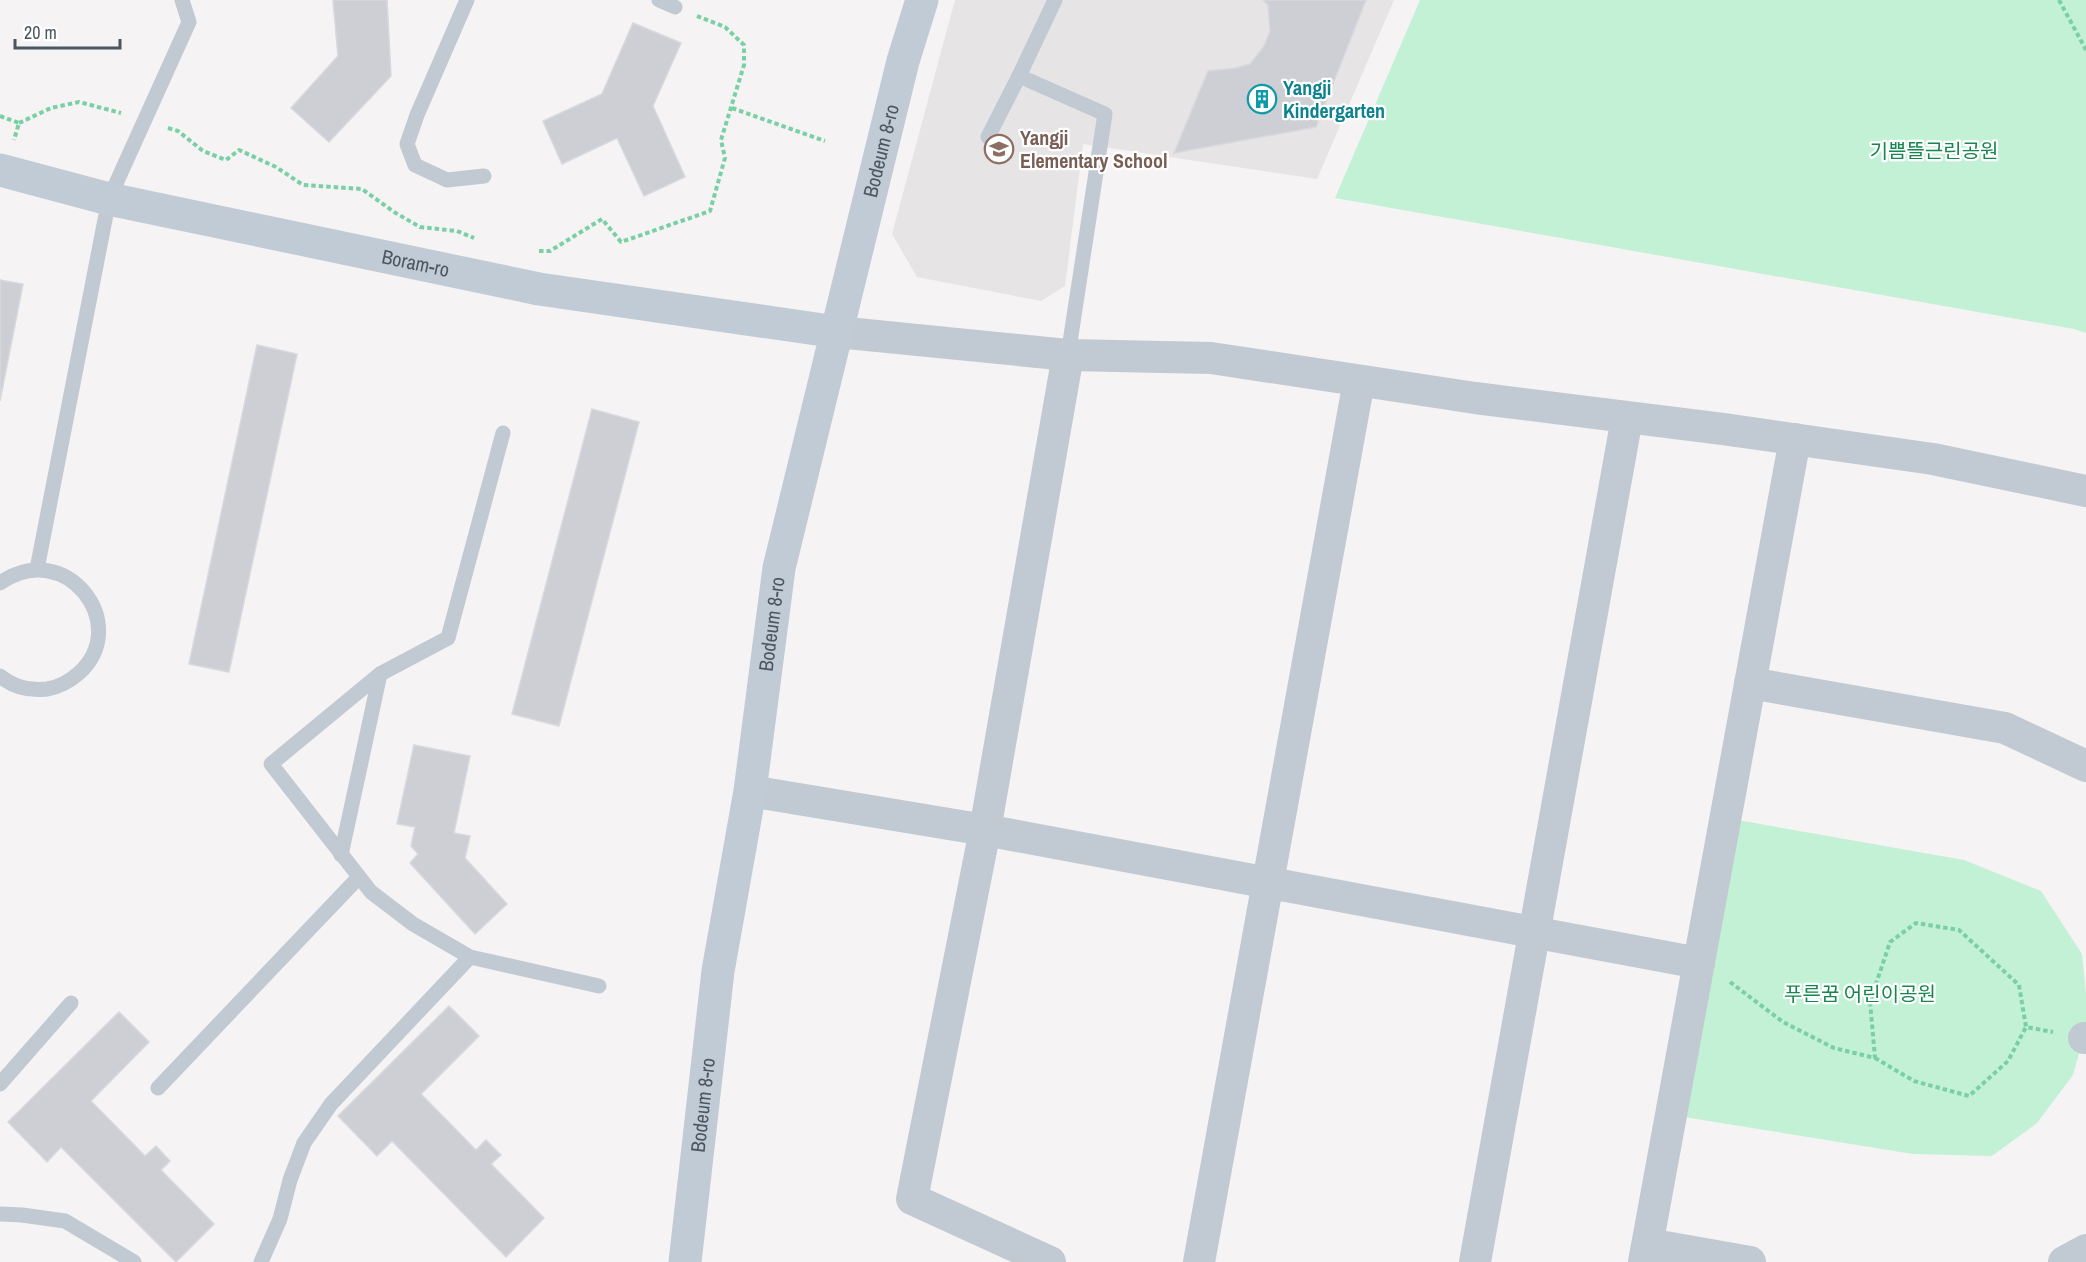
<svg xmlns="http://www.w3.org/2000/svg" width="2086" height="1262" viewBox="0 0 2086 1262" font-family="'Archivo Narrow','Noto Sans KR',sans-serif">
	<rect width="100%" height="100%" fill="#f5f3f3"/>
	<path fill="#e6e4e5" d="M955,0h308l5,5 2,26 -6,15 -14,18 -15,4 -27,3 -33,82 141,-26 50,-127h28l-77,179 -234,-35 -18,142 -24,15 -124,-24 -25,-43z"/>
	<g fill="#c3f1d5">
		<path d="M1420,0h666v333l-12,-4 -739,-131z"/>
		<path d="M1726,818l238,42 77,31 41,63 4,40v35l-13,46 -36,48 -45,33 -79,-2 -241,-39z"/>
	</g>
	<g fill="#cdcfd5" stroke="#d7d9de" stroke-width="1.5">
		<path d="M333,0h54l4,76 -62,66 -38,-34 47,-52z"/>
		<path d="M1263,0h103l-50,127 -142,26 34,-82 27,-3 15,-4 14,-18 6,-15 -2,-26z"/>
		<path d="M633,23l48,20 -28,63 32,71 -41,19 -27,-58 -55,26 -19,-43 59,-27z"/>
		<path d="M0,280l23,4 -23,117z"/>
		<path d="M257,345l40,9 -68,318 -40,-8z"/>
		<path d="M592,409l47,13 -80,304 -47,-12z"/>
		<path d="M414,745l56,11 -16,77 16,3 -5,22 42,46 -32,30 -65,-71 8,-9 -7,-8 4,-19 -18,-3z"/>
		<path d="M449,1006l30,30 -58,58 55,56 10,-10 15,15 -10,9 53,54 -38,39 -114,-116 -15,15 -39,-40z"/>
		<path d="M119,1012l30,30 -58,59 54,55 11,-10 14,15 -9,9 53,54 -38,38 -115,-115 -14,15 -39,-40z"/>
	</g>
	<g fill="none" stroke-linecap="round" stroke-linejoin="round">
		<g stroke="#7ad0a6" stroke-width="4" stroke-dasharray="4.5 3" stroke-linecap="butt">
			<path d="M2059,0l27,50"/>
			<path d="M732,108l93,33"/>
			<path d="M0,116l19,7 -5,17"/>
			<path d="M19,123l32,-15 28,-6 42,11"/>
			<path d="M168,128l10,3 25,20 23,9 13,-10 37,17 27,18 59,4 32,23 26,15 37,4 17,7"/>
			<path d="M539,251h11l52,-32 19,23 89,-31 15,-53 -4,-18 23,-75v-20l-19,-18 -28,-11"/>
			<path d="M1730,982l53,40 51,26 41,10 -5,-56 20,-60 26,-19 43,7 60,55 7,42 27,5"/>
			<path d="M1875,1058l39,23 55,15 39,-35 18,-34"/>
		</g>
		<g stroke="#c1cad2" stroke-width="15">
			<path d="M467,0l-50,115 -10,29 8,21 32,15 37,-4"/>
			<path d="M659,0l16,7"/>
			<path d="M1055,0l-36,76 86,38 -37,241"/>
			<path d="M988,137l31,-61"/>
			<path d="M503,433l-55,205 -68,36 -109,90 100,128 42,32 57,33 129,29"/>
			<path d="M37,569l72,-370 80,-177 -7,-22"/>
			<path d="M0,583c65,-46 133,41 79,90 -9,8 -19,14 -32,16 -17,2 -34,-2 -47,-13"/>
			<path d="M341,855l39,-181"/>
			<path d="M0,1084l71,-81"/>
			<path d="M158,1088l201,-211"/>
			<path d="M0,1214l22,1 43,6 69,41"/>
			<path d="M261,1262l19,-43 10,-39 14,-37 27,-39 139,-147"/>
		</g>
		<g stroke="#c1cad2" stroke-width="32">
			<path d="M837,332l231,23 143,3 264,40 248,31 210,30 153,32"/>
			<path d="M1750,683l255,45 81,38"/>
			<path d="M750,791l235,39 714,133"/>
			<path d="M2084,1038h2"/>
			<path d="M1648,1244l102,18"/>
			<path d="M1050,1262l-138,-63 73,-369 83,-475"/>
			<path d="M1199,1262l160,-881"/>
			<path d="M1475,1262l152,-844"/>
			<path d="M1644,1262l151,-823"/>
			<path d="M2064,1262l22,-12"/>
		</g>
		<g stroke="#c1cbd6" stroke-width="33">
			<path id="s1" d="M0,170l109,29 430,90 298,43"/>
			<path id="s2" d="M685,1262l33,-291 32,-180 29,-223 124,-507 19,-61"/>
		</g>
	</g>
	<defs>
		<g id="building-ring" transform="scale(1.5)"><circle r="9.5" fill="#fff" stroke="#0f9aa8" stroke-width="1.5"/><path d="M-4-6H4V6H1V3H-1V6H-4ZM-2.5-4.3h1.7v1.8h-1.7ZM.8-4.3h1.7v1.8H.8ZM-2.5-1h1.7V.8h-1.7ZM.8-1h1.7V.8H.8Z" fill="#0f9aa8"/></g>
		<g id="school-ring" transform="scale(1.5)"><circle r="9.5" fill="#fff" stroke="#8d6e63" stroke-width="1.5"/><path d="M0-5L7-2L0 1L-7-2ZM-4 1L0 2.5L4 1V4Q0 6-4 4Z" fill="#8d6e63"/></g>
	</defs>
	<g fill-rule="evenodd">
		<use href="#building-ring" x="1262" y="99"/>
		<use href="#school-ring" x="999" y="149"/>
	</g>
	<g text-anchor="middle" stroke-width="4.5" stroke-linejoin="round" paint-order="stroke">
		<g font-size="20" font-weight="bold" fill="#0d838f" stroke="#fff" text-anchor="start">
			<text x="1283" y="95">Yangji<tspan x="1283" dy="23">Kindergarten</tspan></text>
		</g>
		<g font-size="20" font-weight="bold" fill="#785e54" stroke="#fff" text-anchor="start">
			<text x="1020" y="145">Yangji<tspan x="1020" dy="23">Elementary School</tspan></text>
		</g>
		<g font-size="20" fill="#17864f" stroke="#fff">
			<text x="1934" y="158">기쁨뜰근린공원</text>
			<text x="1860" y="1001">푸른꿈 어린이공원</text>
		</g>
		<g font-size="20" fill="#4a5661" stroke="#fff">
			<text dy="7" stroke="none"><textPath href="#s2" startOffset="1130">Bodeum 8-ro</textPath></text>
			<text dy="7" stroke="none"><textPath href="#s1" startOffset="426">Boram-ro</textPath></text>
			<text dy="7" stroke="none"><textPath href="#s2" startOffset="644">Bodeum 8-ro</textPath></text>
			<text dy="7" stroke="none"><textPath href="#s2" startOffset="158">Bodeum 8-ro</textPath></text>
		</g>
	</g>
	<path d="M15 39v9h105v-9" fill="none" stroke="#4a5661" stroke-width="3"/>
	<text x="24" y="39" font-size="18" fill="#4a5661" stroke="#ffffff" stroke-width="4.5" paint-order="stroke">20 m</text>
</svg>
